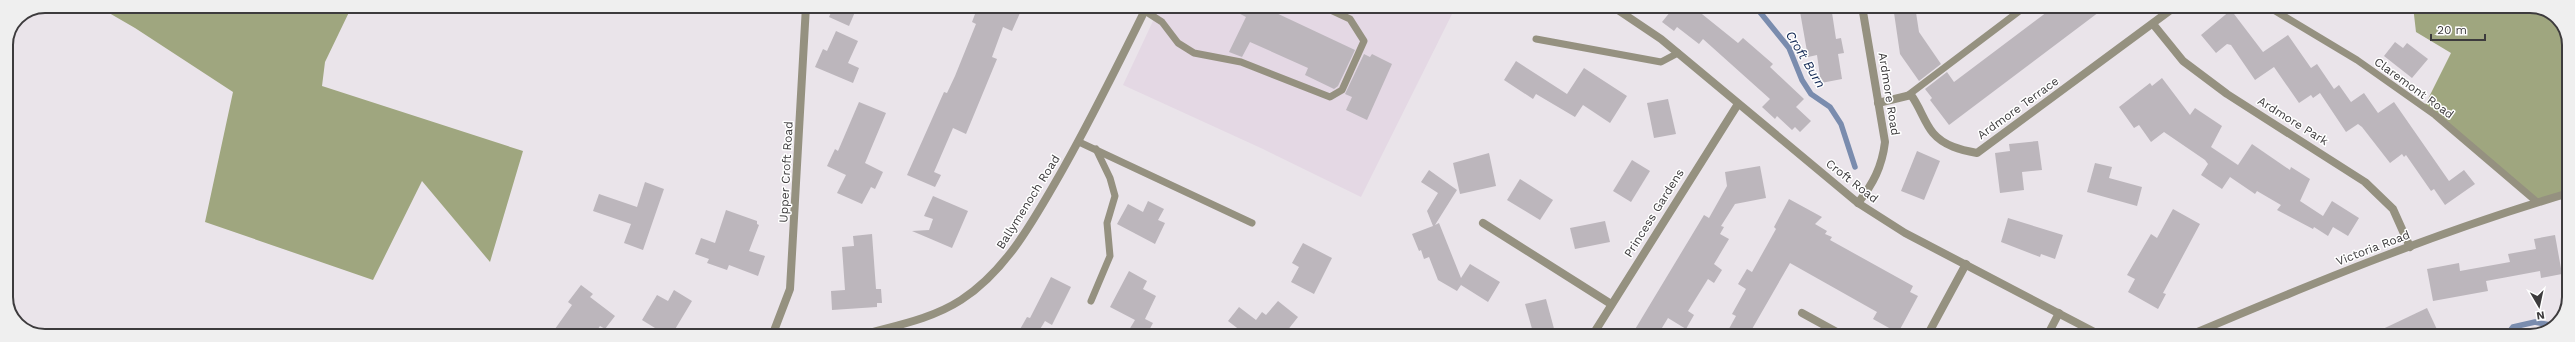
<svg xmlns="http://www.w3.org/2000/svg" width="2575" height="342" viewBox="0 0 2575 342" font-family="'Work Sans',sans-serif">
	<rect width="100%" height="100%" fill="#eae4ea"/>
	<path fill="#e4d8e4" d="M1160,6h296l-95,191 -98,-48 -140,-64z"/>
	<g fill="#9fa67f">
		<path d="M97,6h255l-27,56 -3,24 201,65 -33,111 -68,-81 -49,99 -168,-58 28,-130 -98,-64z"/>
		<path d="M2413,6h122l23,11 11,23v149l-32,13 -113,-95 27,-54 -35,-21z"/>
	</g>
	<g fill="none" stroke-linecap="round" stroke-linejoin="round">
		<g stroke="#7a8cae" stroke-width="5.5">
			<path d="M1755,6l34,42 13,32 9,14 19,13 11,17 14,43"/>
			<path d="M2506,336l7,-9 22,-5 21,4"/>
		</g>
	</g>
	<g fill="#bcb6bc">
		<path d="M834,6h16l-1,4 6,2 -6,14 -20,-9z"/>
		<path d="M978,6h45l-11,25 -9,-4 -11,30 5,2 -31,75 -13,-6 -19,44 7,3 -6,12 -28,-12 37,-83 3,1 8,-17 21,-52 -4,-2z"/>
		<path d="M1225,6h49l-2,5 83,39 -17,36 -4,3 -29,-14 3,-7 -58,-26 -8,15 -13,-5 17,-35z"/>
		<path d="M1675,6h17l46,37 5,-5 30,26 -3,3 34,32 -8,8 15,14 -11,11 -5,-5 -3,3 -15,-14 -2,3 -13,-12 8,-8 -67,-60 -4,5 -22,-17 -3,4 -12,-9z"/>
		<path d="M1799,6h32l5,33 5,-1 3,15 -6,1 4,25 -21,4 -4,-28 -9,2z"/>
		<path d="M1893,6h22l4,26 22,32 -22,17 -19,-27z"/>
		<path d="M2055,6h52l-158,119 -19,-25 2,-2 -7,-9 22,-17 7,10z"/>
		<path d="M2231,10l32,42 25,-17 23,33 6,-4 17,25 5,-4 12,17 13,-9 14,20 16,-11 55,79 15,-11 11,14 -30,21 -11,-16 -3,2 -25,-36 -2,2 -2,-3 -12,9 -28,-36 -4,-3 -12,8 -26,-39 -7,5 -2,-3 -12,8 -25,-36 -19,13 -24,-35 -4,-1 -11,9 -15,-18z"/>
		<path d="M836,31l22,10 -10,22 11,5 -6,15 -38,-16 8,-18 4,2z"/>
		<path d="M2395,42l8,6 4,-5 21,16 -16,19 -28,-22z"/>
		<path d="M1364,54l6,3 2,-3 20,10 -25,56 -21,-10 6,-13 -7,-3z"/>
		<path d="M1516,61l51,33 17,-26 43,28 -17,27 -27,-18 -8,12 -39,-23 -3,5 -29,-19z"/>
		<path d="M2162,78l28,37 5,-7 27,18 -11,21 27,18 14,-21 38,26 1,-3 19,12 -10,22 23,15 9,-15 27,17 -11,18 -15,-9 -5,9 -14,-9 -1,2 -36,-19 4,-5 -24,-14 -2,3 -25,-17 -8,12 -21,-14 7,-11 -3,-4 -41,-28 -13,10 -12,-17 -5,3 -15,-21 31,-24 2,3z"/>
		<path d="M1668,99l8,35 -22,4 -7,-35z"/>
		<path d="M859,102l27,11 -21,50 18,9 -8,17 -4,-2 -9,17 -25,-11 9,-18 -19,-9 8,-17 3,2z"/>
		<path d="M2038,141l4,29 -20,2 2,18 -24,3 -5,-40 15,-2 -1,-7z"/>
		<path d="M1917,151l23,10 -16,39 -23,-9z"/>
		<path d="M1489,153l7,33 -36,8 -7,-31z"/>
		<path d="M1632,160l18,11 -19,31 -18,-11z"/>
		<path d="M2095,163l17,4 -3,11 33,9 -5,19 -50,-14z"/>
		<path d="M1760,166l6,32 -31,6 -14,22 3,1 -4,7 9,5 -15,25 8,6 -8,13 -6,-4 -20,32 6,4 -8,14 -18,-11 -11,18h-26l73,-121 5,3 18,-32 -2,-14z"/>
		<path d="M1429,170l28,20 -22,35 4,-2 22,55 9,-14 30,18 -12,20 -27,-17 -4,6 -19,-11 -9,-23 -5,2 -3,-9 -2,1 -7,-17 21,-8 -6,-15 11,-18 -17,-11z"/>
		<path d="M1520,179l33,21 -13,20 -33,-20z"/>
		<path d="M645,182l19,7 -21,61 -19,-7 7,-19 -38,-13 6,-17 38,13z"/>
		<path d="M933,196l35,15 -16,37 -40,-17 17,-1 4,-11 -9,-3z"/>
		<path d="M1789,199l33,18 -7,7 12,7 -2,3 7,3 -2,3 83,46 -3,6 8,4 -20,37 -25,-14 4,-7 -87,-49 -42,73h-23l11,-20 -4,-2 14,-25 -8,-5 9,-15 5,3 24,-43 -2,-2z"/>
		<path d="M1148,201l16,8 -6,11 7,3 -10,21 -38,-20 11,-20 15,8z"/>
		<path d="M2173,209l27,15 -37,69 3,1 -8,15 -30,-17 7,-13 -8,-4 24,-41 6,4z"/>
		<path d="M726,210l31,11v3l2,1 -10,26 16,5 -7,20 -29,-11 -2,5 -20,-7 2,-4 -14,-5 6,-16 14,5z"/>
		<path d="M2008,218l55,17 -8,24 -14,-5 -1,3 -39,-15z"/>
		<path d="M1605,221l5,21 -35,7 -5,-21z"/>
		<path d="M872,234l4,55h5l1,14h-5v4l-45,3 -1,-19 14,-1 -3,-43 12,-1 -1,-10z"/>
		<path d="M2555,235l7,39 -21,4 -1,-7 -54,10 2,10 -55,10 -6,-32 32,-6 1,8 50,-9 -2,-8 28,-5 -2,-10z"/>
		<path d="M1303,243l29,15 -18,36 -23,-12 8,-15 -7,-4z"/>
		<path d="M1129,271l18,10 -4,8 13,7 -11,23 8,4 -7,13h-6l-11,-6 6,-10 -25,-13z"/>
		<path d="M1051,277l20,10 -19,38 -7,-4 -9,15h-9l-8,-5 8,-14 3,1z"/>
		<path d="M581,285l12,9 -3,3 25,19 -10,13 -5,-3 -7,10h-43l22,-31 -4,-3z"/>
		<path d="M674,290l18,11 -21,35h-3l-26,-16 15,-25 11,6z"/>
		<path d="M1546,299l10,37h-22l-9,-32z"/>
		<path d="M1278,301l20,16 -15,19h-40l2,-2 -17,-13 11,-14 17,13 6,-8 4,3z"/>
		<path d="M2427,308l13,28h-72z"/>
	</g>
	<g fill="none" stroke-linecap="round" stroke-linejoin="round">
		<g stroke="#959180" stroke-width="7">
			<path d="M2267,6l90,54 78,55 102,87"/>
			<path d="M1145,11l17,11 16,21 16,10 47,9 89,35 12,-7 22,-49 -14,-22 -28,-13"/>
			<path d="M1536,39l125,23 17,-9"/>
			<path d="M1907,96l119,-90"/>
			<path d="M1079,142l173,81"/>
			<path d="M1091,301l19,-45 -3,-33 8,-27 -5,-18 -14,-29"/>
		</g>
		<g stroke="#959180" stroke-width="8">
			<path d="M2153,24l30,37 44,33 138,88 28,27 17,38"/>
			<path d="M1878,103l33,-8c9,12 13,27 22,38 11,13 28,17 44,20l199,-147"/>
			<path d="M1858,203c15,-19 24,-36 27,-61l-23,-136"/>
			<path d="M1483,223l128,81"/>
			<path d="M1802,313l42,23"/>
			<path d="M772,336l18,-47 16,-283"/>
			<path d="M1592,336l146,-232"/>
			<path d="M1927,336l39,-72"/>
			<path d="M2047,336l12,-23"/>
			<path d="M2188,336c125,-53 251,-105 381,-143"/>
		</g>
		<g stroke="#959180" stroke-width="8">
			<path d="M1612,6l49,33 197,164 47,30 197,103"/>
			<path d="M858,336c35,-10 72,-16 103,-36 45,-29 72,-79 98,-124 32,-56 60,-113 88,-170"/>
		</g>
	</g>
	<g text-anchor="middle" stroke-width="3" stroke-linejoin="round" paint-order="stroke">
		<g font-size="12" fill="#3d3b3d" stroke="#fff">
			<text transform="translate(2414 88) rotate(36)" y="4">Claremont Road</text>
			<text transform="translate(1889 94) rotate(81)" y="4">Ardmore Road</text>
			<text transform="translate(2018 108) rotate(-36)" y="4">Ardmore Terrace</text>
			<text transform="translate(2293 121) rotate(32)" y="4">Ardmore Park</text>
			<text transform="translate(786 172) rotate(-87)" y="4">Upper Croft Road</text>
			<text transform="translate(1852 181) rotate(38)" y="4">Croft Road</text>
			<text transform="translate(1028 202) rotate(-58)" y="4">Ballymenoch Road</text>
			<text transform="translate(1654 213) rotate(-58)" y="4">Princess Gardens</text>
			<text transform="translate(2373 248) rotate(-21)" y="4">Victoria Road</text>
		</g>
		<g font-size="13" font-style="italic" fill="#132955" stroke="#fff">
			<text transform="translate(1806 59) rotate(59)" y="5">Croft Burn</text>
		</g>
	</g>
	<path d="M0 0H2575V342H0ZM45 13H2530A32 32 0 0 1 2562 45V297A32 32 0 0 1 2530 329H45A32 32 0 0 1 13 297V45A32 32 0 0 1 45 13Z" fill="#efefef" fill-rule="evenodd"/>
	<path fill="none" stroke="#3d3b3d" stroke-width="2" d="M45 13H2530A32 32 0 0 1 2562 45V297A32 32 0 0 1 2530 329H45A32 32 0 0 1 13 297V45A32 32 0 0 1 45 13Z"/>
	<g transform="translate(2539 306) rotate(171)" stroke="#ffffff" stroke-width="3" paint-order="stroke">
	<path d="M0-3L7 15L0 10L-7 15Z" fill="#3d3b3d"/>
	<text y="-6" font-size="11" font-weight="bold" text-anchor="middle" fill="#3d3b3d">N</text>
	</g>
	<path d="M2431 34v6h54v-6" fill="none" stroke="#3d3b3d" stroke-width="2"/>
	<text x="2437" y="34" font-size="12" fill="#3d3b3d" stroke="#ffffff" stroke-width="3" paint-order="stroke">20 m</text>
</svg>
